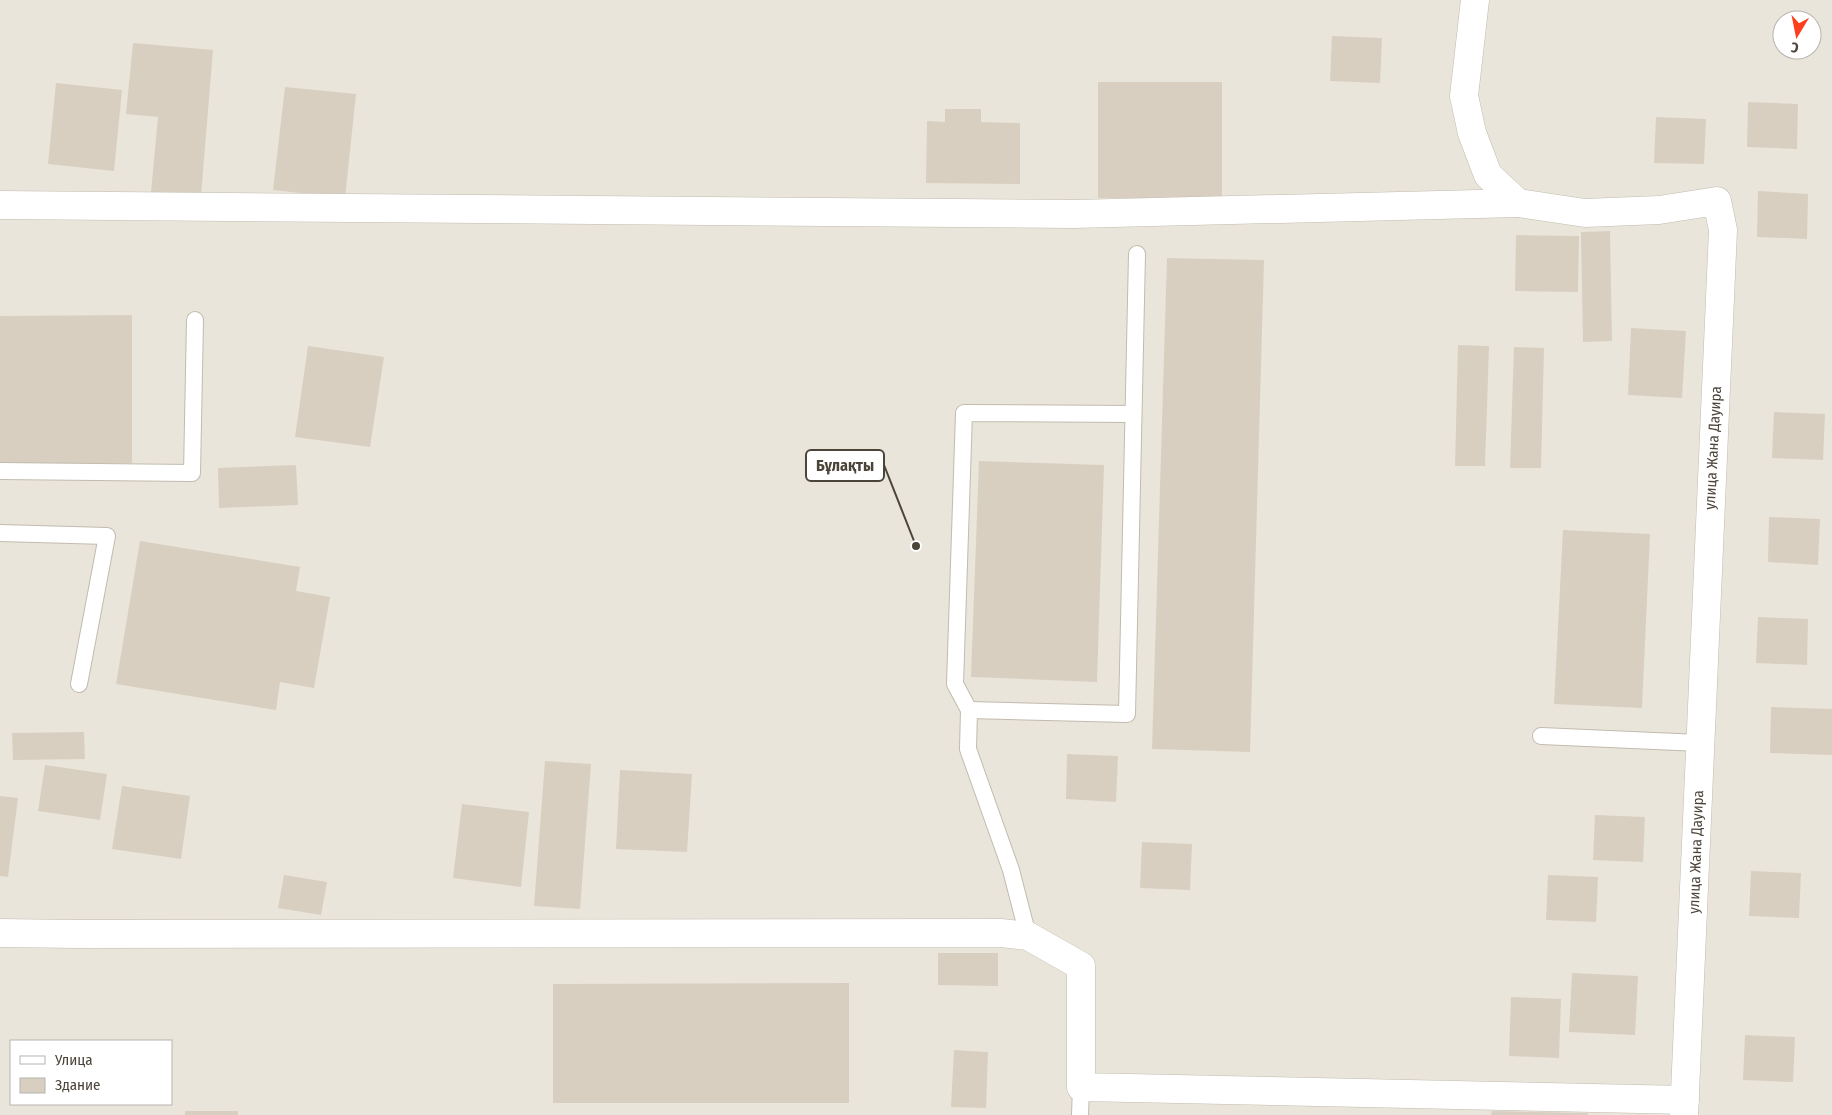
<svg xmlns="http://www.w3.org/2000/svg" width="1832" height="1115" viewBox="0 0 1832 1115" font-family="'Fira Sans Condensed',sans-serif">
	<rect width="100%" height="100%" fill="#f6f3ec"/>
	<path fill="#eae5da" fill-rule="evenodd" d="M0,0h1832v1115h-1832zM1782,20h30v30h-30zM11,1041h160v63h-160z"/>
	<g fill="#d8cfc1">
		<path d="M1332,36l50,2 -2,45 -50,-2z"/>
		<path d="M133,43l80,7 -12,146 -50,-4 7,-75 -32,-3z"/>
		<rect x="1098" y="82" width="124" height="116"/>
		<path d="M56,83l66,7 -8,81 -66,-7z"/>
		<path d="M285,87l71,7 -11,104 -72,-8z"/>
		<path d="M1748,102l50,2 -1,45 -50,-2z"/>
		<path d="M945,109h36v13l39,1v61l-94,-1 1,-62 18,1z"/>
		<path d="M1656,117l50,2 -2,45 -50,-1z"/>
		<path d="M1758,191l50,3 -1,45 -50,-2z"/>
		<path d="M1610,231l2,110 -29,1 -2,-110z"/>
		<path d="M1516,235l63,1 -1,56 -63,-1z"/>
		<path d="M1167,258l97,2 -14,492 -98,-3z"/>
		<path d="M132,315v148h-132v-147z"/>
		<path d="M1631,328l55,3 -4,67 -54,-3z"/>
		<path d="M1458,345l31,1 -4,120h-30z"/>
		<path d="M308,346l76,11 -14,90 -75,-10z"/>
		<path d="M1514,347l30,1 -3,120h-31z"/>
		<path d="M1774,412l51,2 -2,46 -51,-2z"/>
		<path d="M979,461l125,4 -7,217 -126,-5z"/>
		<path d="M296,465l2,40 -79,3 -1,-40z"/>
		<path d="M1769,517l51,2 -2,46 -50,-3z"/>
		<path d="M1563,530l87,4 -8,174 -88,-4z"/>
		<path d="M140,541l160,26 -4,24 34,6 -16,91 -34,-6 -4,28 -160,-26z"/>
		<path d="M1758,617l50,2 -1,46 -51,-2z"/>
		<path d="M1771,707l61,2v46l-62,-2z"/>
		<path d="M84,732l1,27 -72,1 -1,-27z"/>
		<path d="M1067,754l51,2 -2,46 -50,-3z"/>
		<path d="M545,761l46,3 -11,145 -46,-3z"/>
		<path d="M45,765l62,9 -7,46 -62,-9z"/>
		<path d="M620,770l72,4 -5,78 -71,-3z"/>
		<path d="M122,786l68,10 -9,63 -69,-10z"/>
		<path d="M0,796l18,2 -10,79 -8,-1z"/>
		<path d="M462,804l67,8 -8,75 -68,-9z"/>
		<path d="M1595,815l50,2 -2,45 -50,-2z"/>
		<path d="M1142,842l50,2 -2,46 -50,-2z"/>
		<path d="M1751,871l50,2 -2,45 -50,-2z"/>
		<path d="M284,875l43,7 -6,33 -43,-7z"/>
		<path d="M1548,875l50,2 -2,45 -50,-2z"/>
		<path d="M938,953h60v33l-60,-1z"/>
		<path d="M1572,973l66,3 -3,59 -66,-3z"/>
		<path d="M849,983v120h-296v-119z"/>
		<path d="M1511,997l50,2 -2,59 -50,-2z"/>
		<path d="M1745,1035l50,2 -2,45 -50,-2z"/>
		<path d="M954,1050l34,2 -2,56 -35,-1z"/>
		<rect x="185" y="1111" width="53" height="4"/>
		<path d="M1492,1111l96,2v2h-97z"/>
	</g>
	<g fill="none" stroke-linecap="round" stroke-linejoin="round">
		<g stroke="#c2bbae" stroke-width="18">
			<g id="service">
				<path d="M0,471l192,2 3,-153"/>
				<path d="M0,533l107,3 -28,148"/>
				<path d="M969,710l-14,-26 9,-271 169,1"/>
				<path d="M1541,736l159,7"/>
				<path d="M1028,936l-17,-66 -43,-121 1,-39 158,4 10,-460"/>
				<path d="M1080,1115l1,-28"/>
			</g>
		</g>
		<g stroke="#c2bbae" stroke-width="29">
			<g id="minor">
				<path d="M1475,0l-11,96 8,37 16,42 30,28 67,10 74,-3 58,-9 6,29 -39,885"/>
				<path d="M0,205l1074,9 444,-11"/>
				<path d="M0,933l77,1 924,-1 27,3 53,30v121l604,13"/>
			</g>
		</g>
		<use href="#service" stroke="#fff" stroke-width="16"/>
		<use href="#minor" stroke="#fff" stroke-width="28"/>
	</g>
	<g text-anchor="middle" stroke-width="4" stroke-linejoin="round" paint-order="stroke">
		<g font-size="15" fill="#4b4439" stroke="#fff">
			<text transform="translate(1713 448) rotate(-87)" y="5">улица Жана Дауира</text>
			<text transform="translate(1696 852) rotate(-88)" y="5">улица Жана Дауира</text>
		</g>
	</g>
	<path fill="none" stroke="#4b4439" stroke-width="2" d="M916 546L884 465"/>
	<circle fill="#4b4439" stroke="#fff" stroke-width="2" cx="916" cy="546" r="5"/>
	<rect fill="#fff" stroke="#4b4439" stroke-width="2" x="806" y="450" width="78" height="31" rx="5"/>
	<g font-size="16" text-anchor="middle" font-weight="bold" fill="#4b4439">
		<text x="845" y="471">Бұлақты</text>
	</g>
	<rect x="10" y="1040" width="162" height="65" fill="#ffffff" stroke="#b7b4b0"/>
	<rect x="20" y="1056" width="25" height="8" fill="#ffffff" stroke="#b7b4b0"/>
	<text x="55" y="1065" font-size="15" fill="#4b4439">Улица</text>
	<rect x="20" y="1078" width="25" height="15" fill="#d8cfc1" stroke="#b7b4b0"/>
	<text x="55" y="1090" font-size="15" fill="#4b4439">Здание</text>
	<g transform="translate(1797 35) rotate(190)"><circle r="24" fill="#ffffff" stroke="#b7b4b0"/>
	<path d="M0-4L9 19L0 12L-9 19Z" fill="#fc3f1d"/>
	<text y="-8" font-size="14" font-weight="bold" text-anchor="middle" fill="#4b4439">С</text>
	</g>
</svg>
